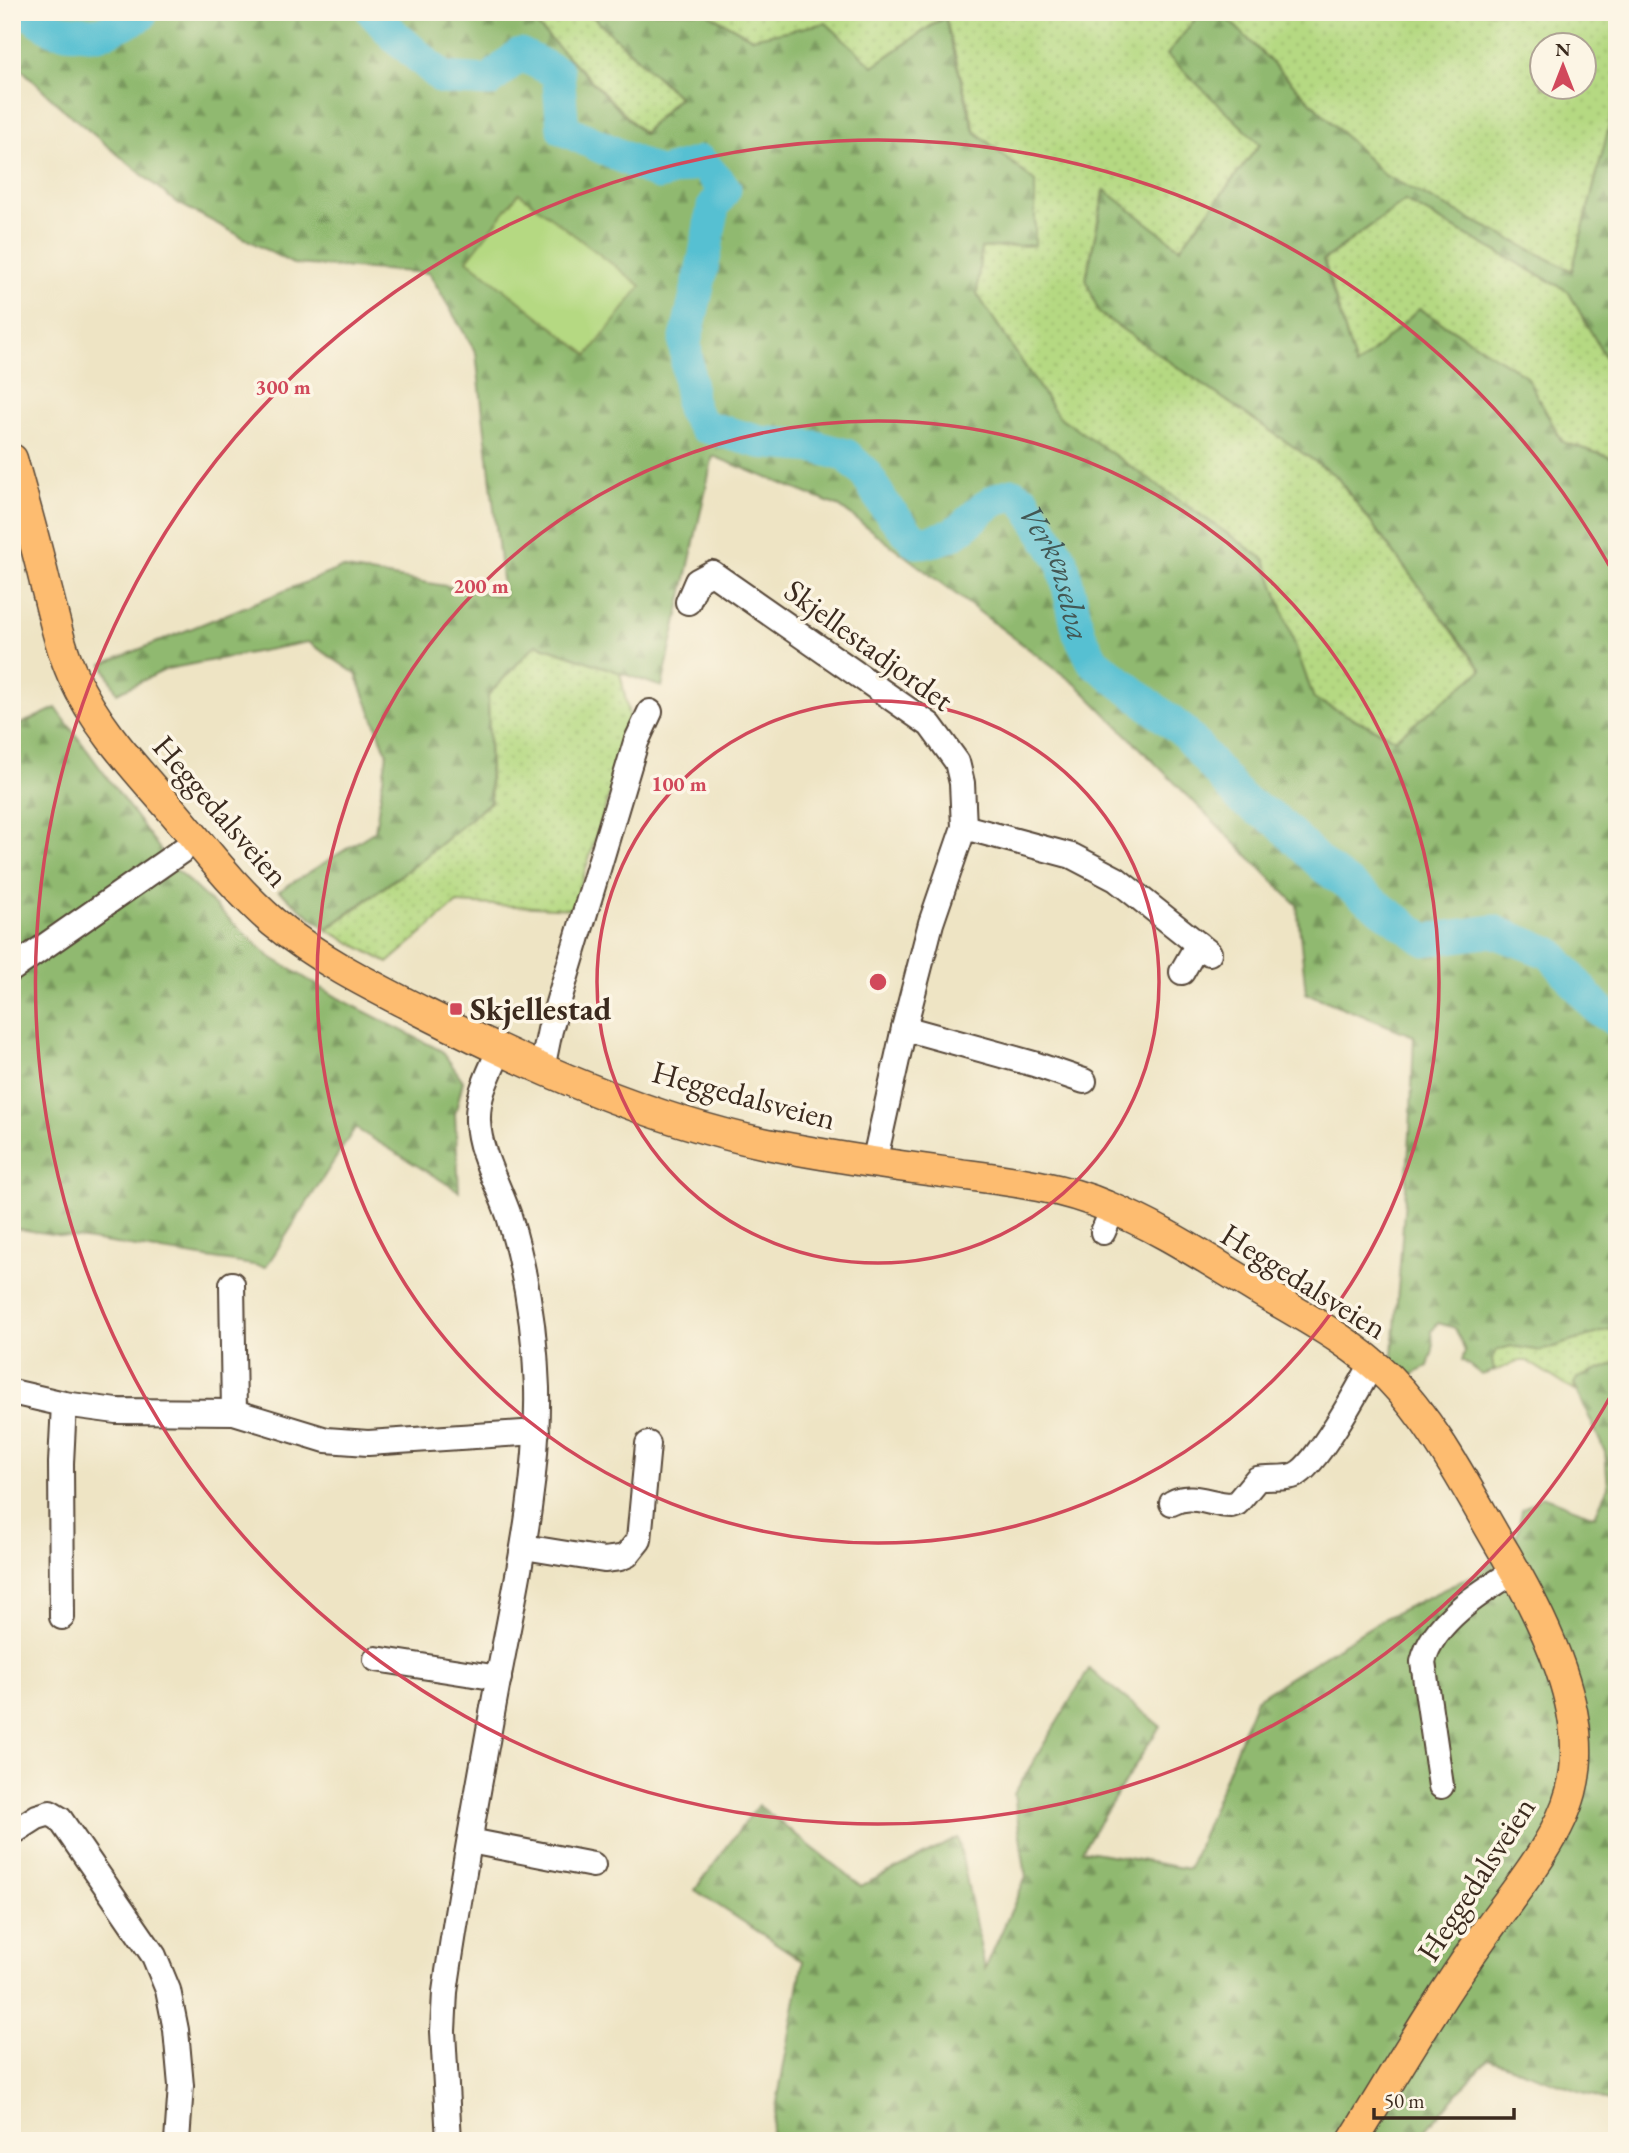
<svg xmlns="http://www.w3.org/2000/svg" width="1629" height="2153" viewBox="0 0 1629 2153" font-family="'EB Garamond',serif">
	<defs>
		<pattern id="grass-dots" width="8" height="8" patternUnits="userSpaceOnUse" patternTransform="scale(1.75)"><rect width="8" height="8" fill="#b5d982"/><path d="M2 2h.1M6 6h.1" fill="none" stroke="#9dba70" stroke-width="1.8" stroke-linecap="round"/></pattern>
		<pattern id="forest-firs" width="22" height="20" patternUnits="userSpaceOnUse" patternTransform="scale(1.75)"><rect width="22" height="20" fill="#90b970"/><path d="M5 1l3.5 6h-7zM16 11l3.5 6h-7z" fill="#77975b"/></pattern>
	</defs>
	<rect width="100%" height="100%" fill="#fcf5e5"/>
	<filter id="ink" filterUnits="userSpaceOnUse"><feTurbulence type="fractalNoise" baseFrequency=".0143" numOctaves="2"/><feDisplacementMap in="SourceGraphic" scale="14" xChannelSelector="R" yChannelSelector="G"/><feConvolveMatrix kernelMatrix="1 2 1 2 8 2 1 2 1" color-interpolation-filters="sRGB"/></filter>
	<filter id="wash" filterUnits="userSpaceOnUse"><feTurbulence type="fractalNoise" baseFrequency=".00686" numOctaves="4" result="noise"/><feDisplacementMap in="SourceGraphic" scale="28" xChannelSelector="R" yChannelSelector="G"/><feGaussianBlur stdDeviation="1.57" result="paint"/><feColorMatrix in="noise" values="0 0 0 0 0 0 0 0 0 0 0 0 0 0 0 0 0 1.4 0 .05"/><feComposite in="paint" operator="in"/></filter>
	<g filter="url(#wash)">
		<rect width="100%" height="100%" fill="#eee4c4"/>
		<g fill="url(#grass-dots)" stroke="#788250" stroke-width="2" fill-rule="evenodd">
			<path d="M518,12h77l-3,4 86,81 -35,36 -112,-114z"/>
			<path d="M705,12h496l-34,43 93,89 -80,104 -76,-57 -18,88 13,34 237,163 146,195 -87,68 -81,-40 -49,-139 -207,-144 -81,-122 4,-46 54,-3v-63l-60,-51 -30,-115 -72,50 -47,-43 -74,15z"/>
			<path d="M1221,12h396v84l-45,175 -188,-96zM1542,46h42v42h-42z"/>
			<path d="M1405,201l163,90 49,87v67l-4,13 -50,-16 -37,-66 -106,-67 -64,58 -32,-107z"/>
			<path d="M536,644l84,28 11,54 -58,183 -116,-6 -69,60 -61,-33 93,-69 71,-59 -3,-107z"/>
			<path d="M1617,1327v36l-39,15 -4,6 1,7 -48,-30h-7l-26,10 -2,-11 5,-10 14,-4 30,4z"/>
		</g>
		<g fill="url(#forest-firs)" stroke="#667247" stroke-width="2">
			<path d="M12,12h505l14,7 112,115 36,-37 -87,-81 3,-4h110l47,26 74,-15 47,43 72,-49 29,114 61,51v63l-54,3 -4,46 81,122 207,144 49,139 81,40 87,-69 -146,-194 -237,-163 -13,-34 19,-89 75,58 80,-104 -93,-89 34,-43h20l163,163 188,96 45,-175v282l-49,-87 -163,-90 -82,59 33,107 63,-58 107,67 36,66 50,16 5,-13v882l-76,24 -30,-5 -14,4 -5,10 2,11 -12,4 -20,-15 3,-9 -10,-23 -17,-5 -6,8 1,19 -5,16 -18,10 -15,-4 -3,-6 18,-231 4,-99 -108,-43 -9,-88 -219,-219 -238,-179 -127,-51 -51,231 -126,-43 -48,51 2,107 -70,59 -94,68 -47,-38 96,-60 12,-78 -31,-79 -48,-32 -141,27 -50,24 -14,-29 238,-96 163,28 -28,-243 -47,-80 -136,-9 -119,-63 -111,-92 -51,-49z"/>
			<path d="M56,708l117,159 96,89 71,43 102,52 21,30 -8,33 4,77 -104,-63 -89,139 -254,-39v-500z"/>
			<path d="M1617,1363v727l-3,13 -126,-44 -72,82h-646l33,-180 -108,-71 63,-85 103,81 97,-48 27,131 41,-92 -12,-83 75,-125 71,57 -78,124 107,19 67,-170 127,-80 91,-44 41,-32 7,-33 20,-14 53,20 13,-29 -3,-35 -31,-68 3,-6z"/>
		</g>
		<path fill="#b5d982" stroke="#788250" stroke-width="2" d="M519,193l122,93 -53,69 -121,-95z"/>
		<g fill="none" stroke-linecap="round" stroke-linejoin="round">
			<g stroke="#56c0d2" stroke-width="33">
				<path d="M27,12l28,18 44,4 41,-18 2,-4"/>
				<path id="s1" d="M373,12l21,23 49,43 46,3 31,-27 38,19 5,56 96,45 42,-12 24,27 -12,18 -8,48 -20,88 7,66 11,17 57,16 56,5 30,8 20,19 19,32 31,36c54,1 54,-39 97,-48l11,6 38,61 17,72 14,28 91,71 58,68 35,21 47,46 101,73 68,-9 57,22 48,56 19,12"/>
			</g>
		</g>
	</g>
	<g filter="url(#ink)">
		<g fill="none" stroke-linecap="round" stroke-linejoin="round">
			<g stroke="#564637" stroke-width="28">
				<g id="minor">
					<path d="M688,602l9,-21 15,-8 218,152 27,37 5,21 2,44 -33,96 -27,105 -30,135"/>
					<path d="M964,827l108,29 44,23 93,74"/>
					<path d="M12,969l185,-129"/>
					<path d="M1182,972l16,-28"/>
					<path d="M904,1028l130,36 50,17"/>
					<path d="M542,1069l8,-39 86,-288 14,-30"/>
					<path d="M1103,1232l10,-23"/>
					<path d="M232,1284l2,128"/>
					<path d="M12,1392l52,12 52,7 118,1 92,28 42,3 169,-11"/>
					<path d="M1172,1503c19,-11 39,2 59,2l6,-2 20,-24c12,-3 27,1 38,-4 21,-8 65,-89 77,-111"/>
					<path d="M524,1547l80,13 16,-2 7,-3 12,-15 9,-96"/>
					<path d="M62,1617l-1,-154 3,-59"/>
					<path d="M376,1659l123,19"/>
					<path d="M1441,1786l-18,-124c9,-40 59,-71 92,-91"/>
					<path d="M12,1833l25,-16 13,-4 10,6 94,137 14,34 8,40 5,56 -4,55"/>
					<path d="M470,1841l123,24"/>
					<path d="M449,2141l-6,-110 2,-39c15,-106 35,-212 54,-317 18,-95 40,-190 38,-287 -2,-59 -11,-116 -28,-172 -10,-30 -30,-63 -31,-95 -1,-26 11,-47 21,-70"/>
				</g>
			</g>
			<g stroke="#564637" stroke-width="33">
				<path id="major" d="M12,459c12,43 24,85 34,128 8,31 14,60 27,89 24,53 65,95 102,138 32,38 61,76 98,108 45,37 97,63 148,89 108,55 227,108 346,133 61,12 122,21 184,29 52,7 106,12 155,33 53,21 102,54 151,83 45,27 94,52 132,89 49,50 81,117 117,177 38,66 86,160 65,237 -14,52 -60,103 -90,147 -46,65 -86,134 -128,202"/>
			</g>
			<use href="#minor" stroke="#fff" stroke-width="24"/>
			<use href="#major" stroke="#fdbc70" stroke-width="30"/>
		</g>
	</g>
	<g fill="none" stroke="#d1495b" stroke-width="3.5">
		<circle cx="878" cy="982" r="281"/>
		<circle cx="878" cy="982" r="561"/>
		<path d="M1614 1390A842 842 0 1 1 1614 574"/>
	</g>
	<rect fill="#d1495b" stroke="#fcf5e5" stroke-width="2.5" x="449" y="1002" width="14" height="14" rx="3.5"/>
	<g text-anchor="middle" stroke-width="7" stroke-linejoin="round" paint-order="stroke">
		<g font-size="32" fill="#3b2a1e" stroke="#fcf5e5">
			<text transform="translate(869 645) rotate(36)" y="11">Skjellestadjordet</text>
			<text transform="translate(221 811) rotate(49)" y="11">Heggedalsveien</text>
			<text transform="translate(744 1095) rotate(15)" y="11">Heggedalsveien</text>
			<text transform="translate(1304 1281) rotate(32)" y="11">Heggedalsveien</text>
			<text transform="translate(1476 1879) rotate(-57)" y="11">Heggedalsveien</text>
		</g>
		<g font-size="32" font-weight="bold" fill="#3b2a1e" stroke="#fcf5e5" text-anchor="start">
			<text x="470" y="1020">Skjellestad</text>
		</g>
		<g font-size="33" font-style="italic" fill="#435754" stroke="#fcf5e5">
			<text dy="12" stroke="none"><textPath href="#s1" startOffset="1178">Verkenselva</textPath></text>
		</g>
	</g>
	<circle cx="878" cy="982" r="10" fill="#d1495b" stroke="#fcf5e5" stroke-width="3.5"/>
	<g font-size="21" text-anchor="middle" font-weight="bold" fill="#d1495b" stroke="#fcf5e5" stroke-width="7" stroke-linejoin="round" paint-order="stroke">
		<text x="283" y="394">300 m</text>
		<text x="481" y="593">200 m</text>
		<text x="679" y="791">100 m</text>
	</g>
	<rect width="1629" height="2153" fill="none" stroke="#fcf5e5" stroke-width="42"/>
	<g transform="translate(1563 66)"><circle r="33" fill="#fcf5e5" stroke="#afa495" stroke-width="2"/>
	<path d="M0-5L12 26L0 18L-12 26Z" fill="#d1495b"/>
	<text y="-10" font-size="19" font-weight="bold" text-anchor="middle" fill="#3b2a1e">N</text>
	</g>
	<path d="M1374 2108v10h140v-10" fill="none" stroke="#3b2a1e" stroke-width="3.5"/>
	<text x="1384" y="2108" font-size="21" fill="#3b2a1e" stroke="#fcf5e5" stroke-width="5" paint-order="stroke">50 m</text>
</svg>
